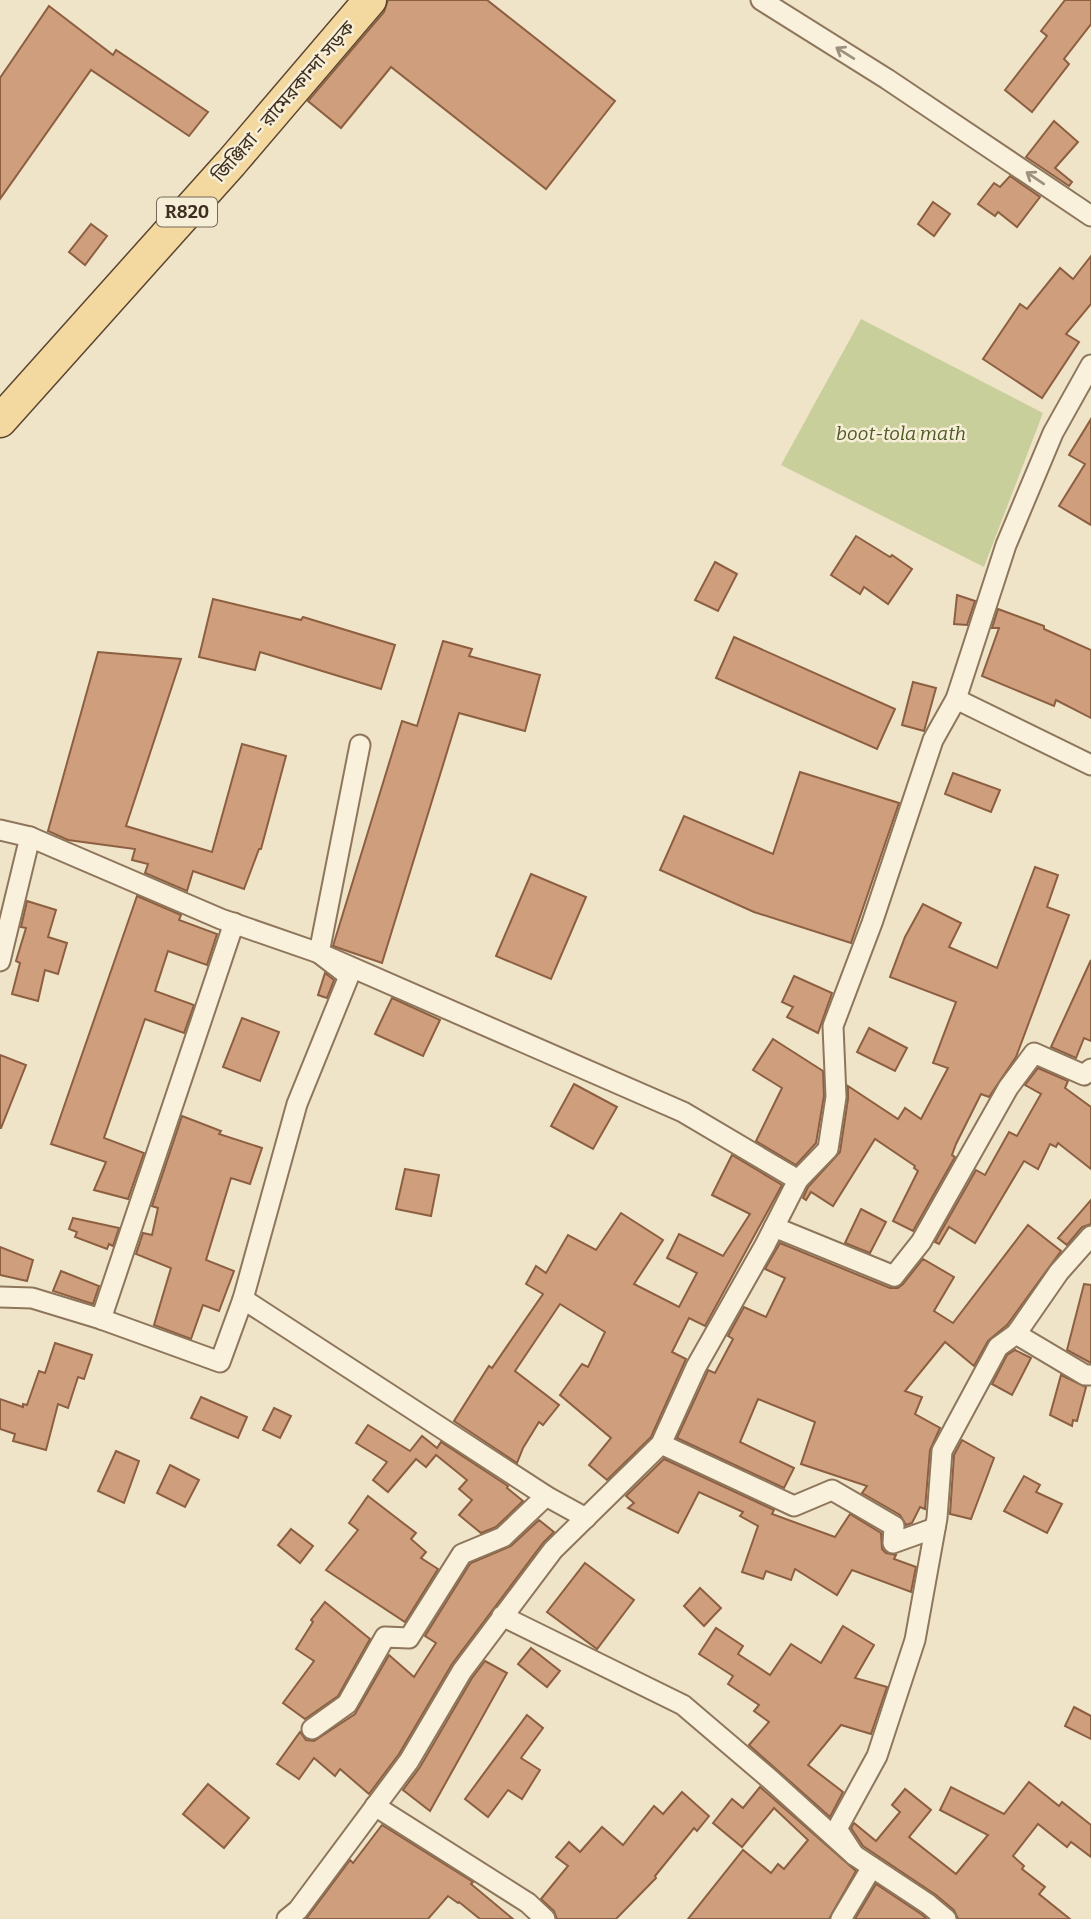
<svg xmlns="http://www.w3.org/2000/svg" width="1091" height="1919" viewBox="0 0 1091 1919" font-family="Bitter,'Noto Sans Bengali',serif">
	<rect width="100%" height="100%" fill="#f0e4c8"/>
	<path fill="#c9cf9b" d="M861,319l182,94 -59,154 -203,-102z"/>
	<g fill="#cf9f7d" stroke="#8d5f41" stroke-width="2">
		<path d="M388,0h99l128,101 -69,88 -155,-122 -50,61 -33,-27 76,-89z"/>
		<path d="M1065,0h26v24l-27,35 5,5 -37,48 -27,-22 42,-54 -6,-5z"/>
		<path d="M49,6l64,49 3,-5 92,62 -19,24 -98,-66 -91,129v-121z"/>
		<path d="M1054,121l24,21 -23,26 17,14 -3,4 -43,-29z"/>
		<path d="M1010,176l30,21 -23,30 -19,-15 -3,4 -17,-12 16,-21 6,4z"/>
		<path d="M933,202l17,12 -16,22 -16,-12z"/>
		<path d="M91,224l16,12 -22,29 -16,-13z"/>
		<path d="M1091,256v48l-25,30 13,8 -37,56 -59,-39 37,-55 7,5 33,-41 13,11z"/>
		<path d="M1091,419v106l-32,-19 26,-42 -16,-9z"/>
		<path d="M856,536l34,21 2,-2 20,14 -24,35 -24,-17 -4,7 -29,-19z"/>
		<path d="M715,562l22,12 -19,37 -23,-11z"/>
		<path d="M957,595l18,6 -8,24 -13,-1z"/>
		<path d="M213,599l88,21 2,-3 92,28 -14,44 -121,-37 -5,18 -56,-13z"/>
		<path d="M998,609l46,17v3l47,21v68l-35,-18 -2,6 -72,-30 17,-48h-7z"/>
		<path d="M734,637l161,72 -18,40 -161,-71z"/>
		<path d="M443,641l29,8 -3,7 71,19 -15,56 -66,-18 -77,250 -49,-17 69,-225 15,5z"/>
		<path d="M98,652l83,7 -55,167 86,26 30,-108 44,12 -25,93h-2l-15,40 -51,-18 -6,20 -42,-18 3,-9 -16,-4 3,-11 -67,-9 -20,-9z"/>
		<path d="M913,682l23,6 -12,43 -22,-6z"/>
		<path d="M800,772l99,31 -48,140 -97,-31 -94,-42 24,-54 89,38z"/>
		<path d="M953,773l47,17 -9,22 -46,-18z"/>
		<path d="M1035,867l23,8 -11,32 22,8 -53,142 -27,40 -8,-3 -25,50 -4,11 3,2 -42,74 -20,-10 25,-50 -4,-3 1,-2 -40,-27 -42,67 -22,-14 -5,8 -3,-2 5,-11 32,-35 8,-53v-13l50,33 7,-11 16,11 27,-51 -15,-5 23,-61 -66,-25 15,-40 18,-33 38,19 -12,24 48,21z"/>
		<path d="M531,874l55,23 -35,82 -55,-23z"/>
		<path d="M137,896l44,19 -2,5 38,14 -10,31 -39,-14 -13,40 39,14 -10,28 -39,-14 -41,119 40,15 -16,46 -34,-9 12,-28 -55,-18z"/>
		<path d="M27,901l29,9 -8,27 19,6 -9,31 -13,-4 -7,31 -26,-7 8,-31 -4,-2 10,-33 -5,-1z"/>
		<path d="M1091,960v81l-7,-3 -8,20 -25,-11z"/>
		<path d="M325,973l9,7 -7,18 -9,-3z"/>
		<path d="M794,976l38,17 -14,40 -31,-16 6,-10 -11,-5z"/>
		<path d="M392,998l48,22 -17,36 -48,-22z"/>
		<path d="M242,1018l37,14 -19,49 -37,-14z"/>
		<path d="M869,1028l38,20 -12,23 -38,-19z"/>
		<path d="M773,1039l50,32 1,25 -8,47 -20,22 -40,-24 26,-53 -29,-18z"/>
		<path d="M0,1055l26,10 -25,63h-1z"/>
		<path d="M1038,1068l30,13 -3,7 26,19v62l-33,-26 -2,4 -6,-3 -12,25 -14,-8 -49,82 -26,-16 -10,17 -4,-2 41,-72 9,5 24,-43 8,4 24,-42 -16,-9z"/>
		<path d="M574,1084l43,23 -24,42 -42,-23z"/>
		<path d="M182,1116l39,15 -2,3 43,14 -12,36 -19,-6 -25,82 28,11 -15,40 -16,-6 -12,34 -37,-14 17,-57 -35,-14 7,-21 9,2 6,-27 -6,-2z"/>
		<path d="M732,1155l50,30 -77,141 -16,-8 -17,34 14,7 -35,78 -44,43 -18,-15 22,-27 -51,-43 22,-31 6,3 17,-35 -45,-28 -45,67 44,34 -16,20 -4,-3 -16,26 -6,15 -63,-42 35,-55 3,2 51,-74 -17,-10 10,-18 10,7 22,-38 28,15 25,-37 42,27 -29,44 45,23 18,-34 -30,-15 12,-24 44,22 27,-42 -38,-19z"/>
		<path d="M405,1169l34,6 -8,41 -35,-7z"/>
		<path d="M1091,1200v24l-9,3 -15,18 -9,-7z"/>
		<path d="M861,1209l25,13 -16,31 -25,-10z"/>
		<path d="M73,1218l46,10 -6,18 -4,-2 -2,5 -32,-12 2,-5 -8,-3z"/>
		<path d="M1028,1225l33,26 -54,74 -19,16 -14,25 -29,-24 -40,49 17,6 -7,17 25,14 -10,22 -5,59 -5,-2 -8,16 -6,2 -6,-10 -38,-22 5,-7 -66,-22 14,-42 -57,-23 -18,43 54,26 -10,20 -107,-50 30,-65 1,-3 7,3 18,-34 -5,-3 16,-29 22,10 19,-39 -20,-9 15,-26 110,45h8l5,-4 20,-25 31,18 -20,34 19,12z"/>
		<path d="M0,1247l33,13 -6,21 -27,-6z"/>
		<path d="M61,1271l38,15 -6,18 -40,-13z"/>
		<path d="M1084,1284l7,1v78l-24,-13z"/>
		<path d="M55,1343l37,12 -8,24 -6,-2 -10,31 -10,-4 -12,46 -33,-9 2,-7 -15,-5v-30l23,8v-3l4,1 12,-34 6,2z"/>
		<path d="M1015,1350l16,8 -19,37 -20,-11 15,-29z"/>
		<path d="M1061,1375l25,12 -9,34 -4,-1 -1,6 -22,-11z"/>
		<path d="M201,1397l46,20 -9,21 -47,-20z"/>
		<path d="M274,1408l17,8 -11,22 -17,-8z"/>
		<path d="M368,1425l42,26 12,-15 15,12 4,-6 67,44 -1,2 16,13 -27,26 -15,6 -22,-18 13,-15 -13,-11 8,-9 -31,-25 -10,12 -10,-8 -28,33 -15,-12 14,-18 -31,-19z"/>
		<path d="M962,1440l32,18 -23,61 -21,-5 4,-59z"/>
		<path d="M116,1451l23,10 -15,42 -26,-12z"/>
		<path d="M664,1459l110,51 -2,4 63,23 15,-23 31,19 1,16 4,4 10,2 -2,4 22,8 -5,25 -59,-22 -15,25 -42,-26 -4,11 -25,-9 -3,8 -21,-7 16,-46 -18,-10 3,-4 -44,-20 -21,41 -50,-25 6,-5 -8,-7z"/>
		<path d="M170,1465l29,15 -14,27 -28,-14z"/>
		<path d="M1024,1476l16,9 -4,7 26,12 -15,29 -43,-22z"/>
		<path d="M368,1496l48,37 -5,6 15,13 -5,6 17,11 -33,53 -79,-52 32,-40 -9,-7z"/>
		<path d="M539,1520l15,12 -11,11 -91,121 -53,90 -30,40 -29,-25 -5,7 -21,-18 -15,21 -22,-15 23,-32 6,8 8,1 41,-27 34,-59 25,22 22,-34 -11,-7 43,-69 3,-4 40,-17z"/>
		<path d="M291,1529l22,17 -13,17 -22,-18z"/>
		<path d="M585,1563l49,37 -37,49 -50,-37z"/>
		<path d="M700,1588l21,20 -17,18 -20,-20z"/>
		<path d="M325,1602l45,37 -32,57 -33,23 -22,-16 31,-42 -18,-12 17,-27 -2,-2z"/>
		<path d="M843,1626l31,19 -19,33 32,9 -16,47 -30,-9 -33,40 35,27 -13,25 -81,-72 20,-23 -15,-11 5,-6 -31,-21 5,-8 -34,-22 17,-26 27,18 -5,8 32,21 21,-31 30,19z"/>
		<path d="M531,1648l29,23 -13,16 -29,-23z"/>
		<path d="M485,1661l22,12 -77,138 -27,-21 17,-23 52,-89z"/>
		<path d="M1074,1707l17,9v23l-26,-13z"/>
		<path d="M527,1715l16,13 -22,30 19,12 -18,29 -14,-9 -20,27 -23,-18z"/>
		<path d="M1029,1782l30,24 3,-4 29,23v32l-20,-15 -4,5 -29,-23 -25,32 11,10 -2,3 23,18 -6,7 31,25h-112l-4,-9 -18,-15 -73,-49 -12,-18 3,-5 22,18 24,-29 -8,-7 13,-16 26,21 -22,27 47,37 32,-39 -48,-25 11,-23 53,27z"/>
		<path d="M208,1784l41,34 -25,30 -41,-34z"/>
		<path d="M760,1787l96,84 -27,48h-141l55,-69 28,23 7,-9 6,5 24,-29 -34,-32 -32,39 -29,-24 19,-24 11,9z"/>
		<path d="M682,1792l27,24 -12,15 -3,-3 -39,48 1,2 -40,41h-59l-3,-8 -13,-12 27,-33 -12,-9 13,-15 11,10 22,-25 21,18 31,-39 9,8z"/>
		<path d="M382,1825l91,57 -2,2 42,35h-33l-21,-17 -1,1 -10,-7 -20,23h-122l44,-59 3,3z"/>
		<path d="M876,1884l45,30 6,5h-72z"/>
	</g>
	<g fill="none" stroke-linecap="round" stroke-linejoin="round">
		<g stroke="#8d765c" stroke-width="23">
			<g id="minor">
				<path d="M761,0l126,79 204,137"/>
				<path d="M956,699l135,66"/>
				<path d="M0,830l30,7 191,82 98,34 364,159 115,68 -33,65 -69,122 -35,77 -108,106 -91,121 -53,90 -111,149 -11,9"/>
				<path d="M0,961l30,-124"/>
				<path d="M798,1180l30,-31 8,-52 -3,-71 39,-103 61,-183 23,-41 50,-154 47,-112 38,-68"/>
				<path d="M774,1227l120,49 27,-34 87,-154 26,-35 50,22 7,-6"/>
				<path d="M0,1297l32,1 69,21 119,43 23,-63 54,-195 52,-128 -30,-23 41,-208"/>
				<path d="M243,1299l303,197 40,22"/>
				<path d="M101,1319l133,-396"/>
				<path d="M1016,1334l43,-62 32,-36"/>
				<path d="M661,1444l133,62 38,-16 62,36 -1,17 42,-15"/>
				<path d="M502,1616l181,89 88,75 83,75 74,49 18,15"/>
				<path d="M312,1729l35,-25 38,-67 24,1 53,-84 41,-17 43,-41"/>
				<path d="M375,1806l153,97 17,16"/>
				<path d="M854,1855l-17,-26 40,-73 38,-116 22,-122 5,-67 56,-104 18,-13 69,41h6"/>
				<path d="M841,1919l31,-52"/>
			</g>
		</g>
		<g stroke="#5b4430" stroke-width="35">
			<path id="primary" d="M0,421l231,-258 139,-163"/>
		</g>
		<use href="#minor" stroke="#faf1dc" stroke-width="19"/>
		<use href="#primary" stroke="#f3d9a0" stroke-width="32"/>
	</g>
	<defs><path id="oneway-shaft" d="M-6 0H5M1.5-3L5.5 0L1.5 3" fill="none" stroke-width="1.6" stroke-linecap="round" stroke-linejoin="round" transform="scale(1.75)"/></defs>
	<g stroke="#9c907e">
		<use href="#oneway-shaft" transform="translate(845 53) rotate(-148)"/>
		<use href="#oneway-shaft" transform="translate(1035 178) rotate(-146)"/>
	</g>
	<g text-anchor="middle" stroke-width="5" stroke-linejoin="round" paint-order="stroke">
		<rect fill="#f7eed8" stroke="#756857" stroke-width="2" x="157" y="197.5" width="60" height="29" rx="5"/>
		<g font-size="18" font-weight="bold" fill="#3d2e20">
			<text x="187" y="218">R820</text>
		</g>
		<g font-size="19" fill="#3d2e20" stroke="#f7eed8">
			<text transform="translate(283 101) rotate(-49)" y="7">জিঞ্জিরা - রামেরকান্দা সড়ক</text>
		</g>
		<g font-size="19" font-style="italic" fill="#4d5a26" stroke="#f7eed8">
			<text x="901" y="440">boot-tola math</text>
		</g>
	</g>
</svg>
